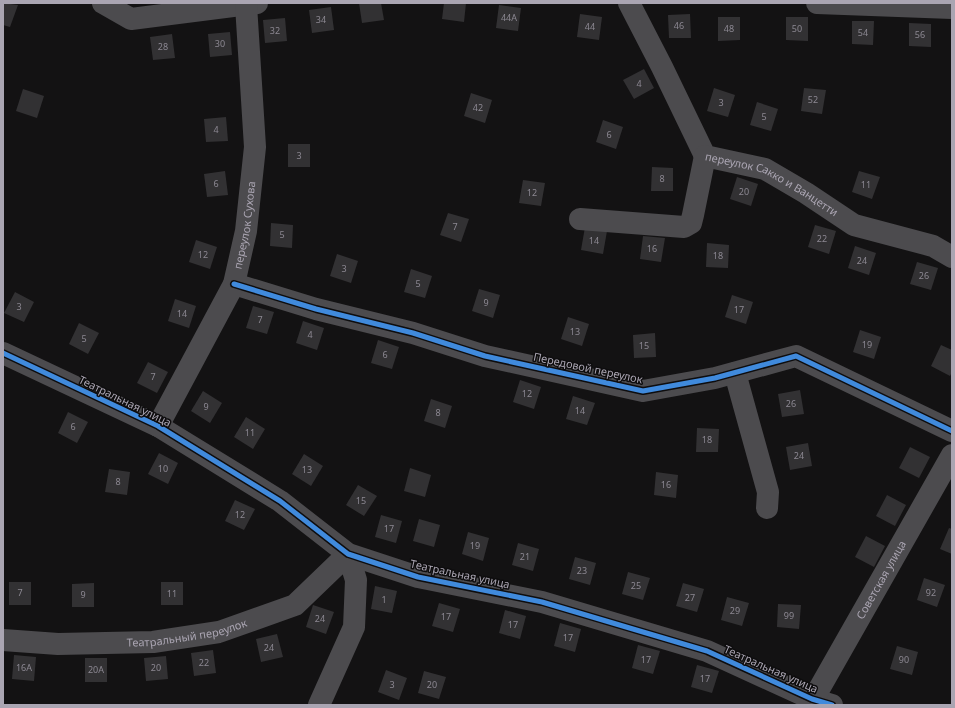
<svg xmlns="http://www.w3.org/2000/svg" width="955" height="708" viewBox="0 0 955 708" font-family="'Noto Sans',sans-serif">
	<rect width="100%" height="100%" fill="#131213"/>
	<g fill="#323133">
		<path d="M3,3l15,2 -8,22 -7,-2z"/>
		<path d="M359,3h22l3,17 -22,3z"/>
		<path d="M444,3h22l-2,19 -22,-3z"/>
		<path d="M499,5l22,3 -3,23 -22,-3z"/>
		<path d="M331,7l3,23 -22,3 -3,-23z"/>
		<path d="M580,14l22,3 -3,23 -22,-3z"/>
		<path d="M690,14l1,24h-22l-1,-23z"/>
		<path d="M718,17h22v23l-22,1z"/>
		<path d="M786,17h22v24l-22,-1z"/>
		<path d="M285,18l2,23 -22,2 -2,-23z"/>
		<path d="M852,21h22l-1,24 -21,-1z"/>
		<path d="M909,23l22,1v23l-22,-1z"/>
		<path d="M230,32l2,23 -22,2 -2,-23z"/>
		<path d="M172,34l3,24 -22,2 -3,-23z"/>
		<path d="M644,69l10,19 -20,11 -11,-19z"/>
		<path d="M714,88l21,7 -7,22 -21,-6z"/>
		<path d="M804,88l22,2 -4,24 -21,-3z"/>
		<path d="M23,89l21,7 -7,22 -21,-7z"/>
		<path d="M471,93l21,7 -7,23 -21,-7z"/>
		<path d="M757,102l21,7 -7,22 -21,-6z"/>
		<path d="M226,117l2,24 -22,1 -2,-23z"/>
		<path d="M603,120l20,7 -7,22 -20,-7z"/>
		<rect x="288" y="144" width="22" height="23"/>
		<path d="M652,167l21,1v23h-22z"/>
		<path d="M225,171l3,24 -21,2 -3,-23z"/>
		<path d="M859,171l21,6 -8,22 -20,-7z"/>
		<path d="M737,177l21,7 -7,22 -21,-7z"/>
		<path d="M523,180l22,3 -4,23 -22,-3z"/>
		<path d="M448,213l21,6 -8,23 -21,-7z"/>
		<path d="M271,223l22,2 -1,23 -22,-2z"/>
		<path d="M815,225l21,6 -7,23 -21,-7z"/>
		<path d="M585,227l22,4 -4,23 -22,-4z"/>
		<path d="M643,236l22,2 -4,24 -21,-3z"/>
		<path d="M196,240l21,7 -7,22 -21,-7z"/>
		<path d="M707,243l22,2 -1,23 -22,-1z"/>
		<path d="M855,246l21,7 -7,22 -21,-7z"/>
		<path d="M337,254l21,7 -7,22 -21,-7z"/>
		<path d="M917,262l21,6 -7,22 -21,-6z"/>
		<path d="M411,269l21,7 -7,22 -21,-6z"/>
		<path d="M479,289l21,6 -7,23 -21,-7z"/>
		<path d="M15,292l19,10 -10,20 -20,-9z"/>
		<path d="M732,295l21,7 -7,22 -21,-7z"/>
		<path d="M175,299l21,7 -7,22 -21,-7z"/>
		<path d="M253,306l21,6 -7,22 -21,-6z"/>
		<path d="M568,317l21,7 -7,22 -21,-7z"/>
		<path d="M303,321l21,7 -7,22 -21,-7z"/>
		<path d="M79,323l20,10 -11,21 -19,-10z"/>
		<path d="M860,330l21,7 -7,22 -21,-7z"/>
		<path d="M655,333l1,24 -22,1 -1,-23z"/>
		<path d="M378,340l21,7 -7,22 -21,-6z"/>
		<path d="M941,345l11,5v22l-2,4 -19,-10z"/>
		<path d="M148,362l20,10 -11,21 -20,-10z"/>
		<path d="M520,380l21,7 -7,22 -21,-7z"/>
		<path d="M800,390l4,24 -22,3 -4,-23z"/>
		<path d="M203,391l19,12 -12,20 -19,-12z"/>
		<path d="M573,396l22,7 -8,22 -21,-6z"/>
		<path d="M431,399l21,7 -7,22 -21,-7z"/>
		<path d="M68,412l20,10 -11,21 -19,-10z"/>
		<path d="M246,417l19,12 -12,20 -19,-12z"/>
		<path d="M697,428l22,1 -1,23h-22z"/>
		<path d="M808,443l4,23 -22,4 -4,-23z"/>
		<path d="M910,447l20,10 -11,21 -20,-10z"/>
		<path d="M159,453l19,10 -10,21 -20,-10z"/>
		<path d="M304,454l19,12 -12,20 -19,-12z"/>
		<path d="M410,468l21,7 -6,22 -21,-6z"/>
		<path d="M109,469l21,3 -3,23 -22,-3z"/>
		<path d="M656,472l22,3 -2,23 -22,-3z"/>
		<path d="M358,485l19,11 -13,20 -18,-11z"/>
		<path d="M887,495l19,10 -11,21 -19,-10z"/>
		<path d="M235,500l20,9 -11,21 -19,-9z"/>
		<path d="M381,515l21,6 -6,22 -21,-6z"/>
		<path d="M419,519l21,6 -6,22 -21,-6z"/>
		<path d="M949,528l3,1v25l-12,-5z"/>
		<path d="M468,532l21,6 -6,23 -21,-7z"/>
		<path d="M866,536l19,10 -11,21 -19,-10z"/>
		<path d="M518,543l21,6 -6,22 -21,-6z"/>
		<path d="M575,557l21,6 -6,22 -21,-6z"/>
		<path d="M628,572l22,6 -7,22 -21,-6z"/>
		<path d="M924,578l21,7 -8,22 -20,-7z"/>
		<rect x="9" y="582" width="22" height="23"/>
		<rect x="161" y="582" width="22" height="23"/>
		<path d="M94,583v24h-22v-23z"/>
		<path d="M683,583l21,6 -7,23 -21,-6z"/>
		<path d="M375,586l22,5 -5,22 -21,-4z"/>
		<path d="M727,597l22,6 -7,23 -21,-6z"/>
		<path d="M439,603l21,6 -7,23 -21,-6z"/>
		<path d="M778,604l23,1 -2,24 -22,-2z"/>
		<path d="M313,605l21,7 -8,22 -20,-7z"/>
		<path d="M505,610l21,6 -6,23 -21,-6z"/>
		<path d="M560,623l21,6 -6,23 -21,-6z"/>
		<path d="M277,634l6,23 -22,5 -5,-23z"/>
		<path d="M638,645l22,6 -7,23 -21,-6z"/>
		<path d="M897,646l21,6 -6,23 -22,-6z"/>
		<path d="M213,650l3,23 -22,3 -3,-23z"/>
		<path d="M14,655l22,2 -2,24 -22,-2z"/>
		<path d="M166,656l2,23 -22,2 -2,-23z"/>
		<rect x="85" y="658" width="22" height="24"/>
		<path d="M697,665l22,6 -7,22 -21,-6z"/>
		<path d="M386,670l21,8 -8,22 -21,-8z"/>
		<path d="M424,671l22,6 -7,22 -21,-6z"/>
	</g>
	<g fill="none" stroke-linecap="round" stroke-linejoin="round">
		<g stroke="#4c4b4e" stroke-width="22">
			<path d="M103,3l28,16 126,-16"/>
			<path id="s1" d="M629,3l33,64 43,89 60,13 41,24 48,32 79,21 19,11"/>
			<path d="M817,3l135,5"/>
			<path d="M580,219l104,8 7,-4 2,-8 12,-59"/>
			<path d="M234,284l82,25 97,24 72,23 158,35 72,-13 81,-22 156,75"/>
			<path d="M3,353l155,73 122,75 68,53 70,23 124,25 165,49 105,48 20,6"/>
			<path d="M735,373l33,119 -1,16"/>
			<path id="s2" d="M158,426l76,-142 12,-53 9,-84 -9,-142"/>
			<path id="s3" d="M3,640l55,4 95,-2 66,-10 76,-27 53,-51 8,26 -2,47 -35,78"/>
			<path id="s4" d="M810,705l142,-250"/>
		</g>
		<g stroke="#0e0d0e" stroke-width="8">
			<g id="cycleway">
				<path d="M234,284l82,25 97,24 72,23 158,35 72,-13 81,-22 156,75"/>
				<path d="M3,353l155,73 122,75 68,53 70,23 124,25 165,49 105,48 20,6"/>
			</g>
		</g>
		<use href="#cycleway" stroke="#408adc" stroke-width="5"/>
	</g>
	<g text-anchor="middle" stroke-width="3" stroke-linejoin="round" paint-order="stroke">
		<g font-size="9" fill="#8c8892">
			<text x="509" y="21">44А</text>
			<text x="321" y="23">34</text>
			<text x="679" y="29">46</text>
			<text x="590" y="30">44</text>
			<text x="729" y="32">48</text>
			<text x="797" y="32">50</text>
			<text x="275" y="34">32</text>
			<text x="863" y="36">54</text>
			<text x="920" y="38">56</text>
			<text x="220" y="47">30</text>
			<text x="163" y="50">28</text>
			<text x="639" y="87">4</text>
			<text x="813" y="103">52</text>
			<text x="721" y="106">3</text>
			<text x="478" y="111">42</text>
			<text x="764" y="120">5</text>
			<text x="216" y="133">4</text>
			<text x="609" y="138">6</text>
			<text x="299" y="159">3</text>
			<text x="662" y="182">8</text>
			<text x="216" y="187">6</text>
			<text x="866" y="188">11</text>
			<text x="744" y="195">20</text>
			<text x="532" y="196">12</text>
			<text x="455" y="230">7</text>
			<text x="282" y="238">5</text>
			<text x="822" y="242">22</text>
			<text x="594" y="244">14</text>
			<text x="652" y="252">16</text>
			<text x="203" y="258">12</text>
			<text x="718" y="259">18</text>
			<text x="862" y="264">24</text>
			<text x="344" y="272">3</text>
			<text x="924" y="279">26</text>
			<text x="418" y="287">5</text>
			<text x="486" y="306">9</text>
			<text x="19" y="310">3</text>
			<text x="739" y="313">17</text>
			<text x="182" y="317">14</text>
			<text x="260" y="323">7</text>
			<text x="575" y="335">13</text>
			<text x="310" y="338">4</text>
			<text x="84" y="342">5</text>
			<text x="867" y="348">19</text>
			<text x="644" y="349">15</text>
			<text x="385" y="358">6</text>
			<text x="153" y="380">7</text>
			<text x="527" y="397">12</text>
			<text x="791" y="407">26</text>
			<text x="206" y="410">9</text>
			<text x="580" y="414">14</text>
			<text x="438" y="416">8</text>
			<text x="73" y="430">6</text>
			<text x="250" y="436">11</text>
			<text x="707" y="443">18</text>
			<text x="799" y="459">24</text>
			<text x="163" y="472">10</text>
			<text x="307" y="473">13</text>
			<text x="118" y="485">8</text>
			<text x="666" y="488">16</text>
			<text x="361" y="504">15</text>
			<text x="240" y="518">12</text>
			<text x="389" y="532">17</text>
			<text x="475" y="549">19</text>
			<text x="525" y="560">21</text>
			<text x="582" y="574">23</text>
			<text x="636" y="589">25</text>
			<text x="20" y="596">7</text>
			<text x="931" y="596">92</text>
			<text x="172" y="597">11</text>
			<text x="83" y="598">9</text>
			<text x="690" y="601">27</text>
			<text x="384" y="603">1</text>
			<text x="735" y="614">29</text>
			<text x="789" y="619">99</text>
			<text x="446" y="620">17</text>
			<text x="320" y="622">24</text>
			<text x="513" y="628">17</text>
			<text x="568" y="641">17</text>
			<text x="269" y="651">24</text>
			<text x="646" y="663">17</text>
			<text x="904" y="663">90</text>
			<text x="204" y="666">22</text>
			<text x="24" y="671">16А</text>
			<text x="156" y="671">20</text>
			<text x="96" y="673">20А</text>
			<text x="705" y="682">17</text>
			<text x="392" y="688">3</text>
			<text x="432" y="688">20</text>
		</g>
		<g font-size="11" fill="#aaa5b2" stroke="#0e0d0e">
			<text dy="4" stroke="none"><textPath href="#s1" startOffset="244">переулок Сакко и Ванцетти</textPath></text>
			<text dy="4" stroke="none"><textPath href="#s2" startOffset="221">переулок Сухова</textPath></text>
			<text transform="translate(588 368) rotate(12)" y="4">Передовой переулок</text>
			<text transform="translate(125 401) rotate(26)" y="4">Театральная улица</text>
			<text transform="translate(460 574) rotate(12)" y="4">Театральная улица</text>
			<text dy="4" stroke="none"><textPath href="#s4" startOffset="144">Советская улица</textPath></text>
			<text dy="4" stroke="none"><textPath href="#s3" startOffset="185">Театральный переулок</textPath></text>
			<text transform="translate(771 669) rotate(24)" y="4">Театральная улица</text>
		</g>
	</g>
	<rect width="955" height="708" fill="none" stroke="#aaa5b2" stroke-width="8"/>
</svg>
